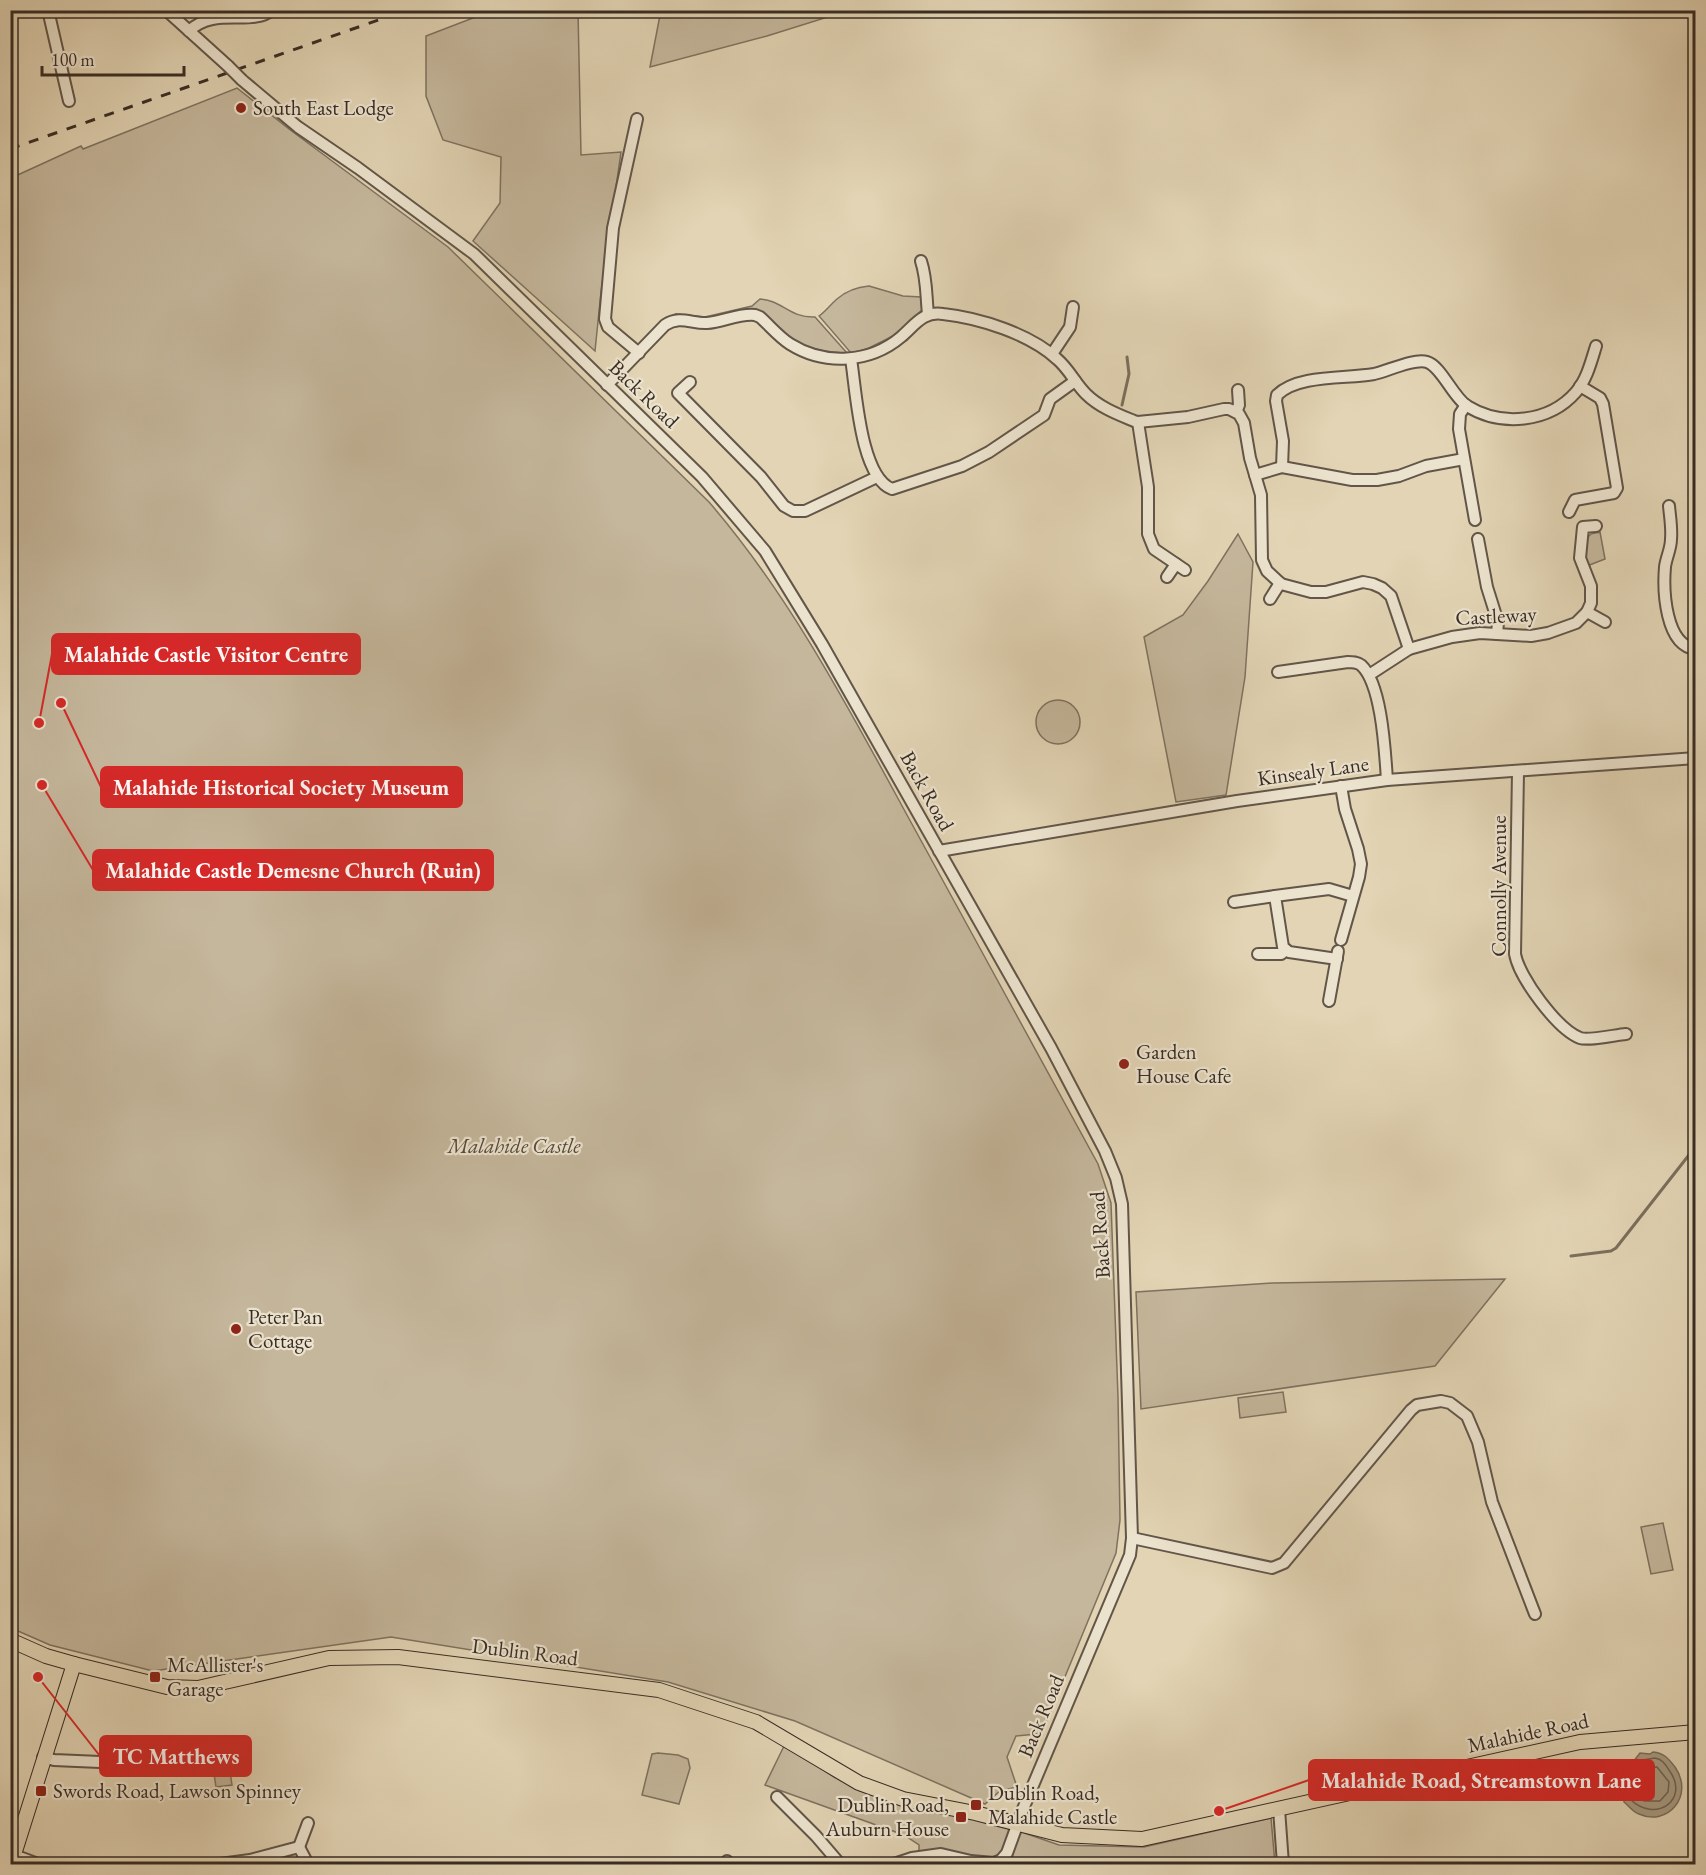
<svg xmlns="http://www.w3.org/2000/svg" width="1706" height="1875" viewBox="0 0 1706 1875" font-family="'EB Garamond',serif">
	<rect width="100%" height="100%" fill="#e2d4b4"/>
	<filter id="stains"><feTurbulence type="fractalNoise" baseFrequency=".00333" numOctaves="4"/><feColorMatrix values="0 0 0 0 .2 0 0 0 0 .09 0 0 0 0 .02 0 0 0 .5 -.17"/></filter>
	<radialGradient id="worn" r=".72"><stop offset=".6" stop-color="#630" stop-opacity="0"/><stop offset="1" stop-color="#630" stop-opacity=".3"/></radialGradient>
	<g fill="#c5b79c" stroke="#7e7260" stroke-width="1.5">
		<path d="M661,10h186v1l-80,25 -117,31z"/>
		<path d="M491,11h87l3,144 40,-3 -20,140 -6,59 -122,-110 27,-38 1,-46 -58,-17 -17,-44v-60z"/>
		<path d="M237,88l52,41 159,118 261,255c81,94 139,205 198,313 64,116 127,233 191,349l13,39 7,194 2,123 -4,33 -73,177 -6,4 -21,2 -9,21 10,30 -17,4 -15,13 -190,-83 -127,-39 -277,-45 -238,34 -103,-26 -39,-17v-1450l70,-32 2,3z"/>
		<path d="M869,286l34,10 18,1 1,13 -29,26 -26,13 -16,4 -32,-37c7,-5 11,-11 18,-17 9,-8 21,-12 32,-13z"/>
		<path d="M760,299c22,1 29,19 55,18l32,36c-38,-1 -51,-9 -79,-34h-61l-30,-3 -1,-2 29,3 47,-11z"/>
		<path d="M1600,532l5,27 -18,7c-2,-8 -5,-25 3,-31 1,-2 8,-2 10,-3z"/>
		<path d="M1238,534l15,28 -8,115 -19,118 -50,7 -32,-165 39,-22 25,-34z"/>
		<circle cx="1058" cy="722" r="22"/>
		<path d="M1505,1279l-70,87 -294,43 -5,-117 137,-9z"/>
		<path d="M1283,1392l3,20 -46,6 -2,-20z"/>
		<path d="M1663,1523l10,47 -22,4 -10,-47z"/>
		<path d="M785,1744l49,33 26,14 144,35 55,19 85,2 127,-29 4,46h-26l-3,-2 -5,2h-331l9,-9v-10l-15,-10 -139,-50z"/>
		<path d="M227,1752l5,33 -16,2 -5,-33z"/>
		<path d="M658,1753l20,2 10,4 2,9 -11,36 -37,-9 10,-41z"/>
	</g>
	<path fill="#a89b83" stroke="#7b6f5d" stroke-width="1.5" d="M1653,1752c11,1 15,6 22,15 20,29 -8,60 -36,47 -6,-2 -10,-8 -15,-12 -1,-13 -7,-23 -4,-36l7,-4h6l7,-9 10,1z"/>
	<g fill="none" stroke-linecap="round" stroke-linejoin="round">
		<g stroke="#706454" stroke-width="1.5">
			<path d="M1655,1758c7,1 10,6 14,12 22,30 -14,54 -39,29 0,-6 -7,-27 -4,-29 4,-4 9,-1 17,-10z"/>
			<path d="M1657,1767l12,15 -1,10 -8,9h-16l-7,-6 -3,-18 12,-9z"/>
		</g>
		<g stroke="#7b6f5d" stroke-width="3">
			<path d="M1122,405l7,-31 -2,-17"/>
			<path d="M1571,1256l40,-5 5,-3 80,-102"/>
		</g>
		<g stroke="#625649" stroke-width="14">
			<g id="minor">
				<path d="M48,10l21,91"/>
				<path d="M166,10l62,56"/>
				<path d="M189,31c26,-25 62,-4 83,-21"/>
				<path d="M242,80l56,47 60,41 116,86 228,223 63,74 57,93 229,404 54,103 11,27 6,26 10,334 -2,17 -107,254 -16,44 -6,7 -7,3 -23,-2 -30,-7 -29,4 -18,6"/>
				<path d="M637,119l-24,109 -8,91 3,8 31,26"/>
				<path d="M921,261c6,18 5,35 7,53"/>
				<path d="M1052,354l18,-27 3,-20"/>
				<path d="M851,359c5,30 9,118 41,130l70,-23 27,-14 55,-37 6,-16 25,-18"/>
				<path d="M690,382l-12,11 83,84 23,29 9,5h12l72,-34"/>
				<path d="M607,385l58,-60c15,-10 27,-1 42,-2 16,-1 32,-10 48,-8l5,2c10,9 19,20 30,27 35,22 80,19 111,-7 14,-12 22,-26 42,-23 37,4 87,20 114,45 12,10 18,24 29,35 13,13 31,20 48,27l4,1 50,-5 36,-8h5l10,5 5,9 6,35 11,37 1,65 5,11 14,13 30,8h15l37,-10 10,2 9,4 9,8 18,53"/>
				<path d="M1466,405l-6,9 -1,15 16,91"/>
				<path d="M1236,412l3,-7 -1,-15"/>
				<path d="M1138,422l10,65v47l6,15 31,21"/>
				<path d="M1282,467l1,-26 -7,-40 1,-6c21,-21 70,-16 97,-21 14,-3 40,-16 53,-12 14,4 26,35 40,44 34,21 82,17 109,-14 11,-13 15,-30 20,-46"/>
				<path d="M1255,475l27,-8 70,13h25l22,-4 27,-10 38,-7"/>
				<path d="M1669,506c1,11 3,22 2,33 0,10 -5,19 -6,28 -2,23 0,79 31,82"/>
				<path d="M1569,512l6,-12 39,-7 3,-5 -14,-84 -3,-6 -20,-12"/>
				<path d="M1478,539l9,48 11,35 -1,12"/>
				<path d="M1167,577l9,-13"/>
				<path d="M1270,599l10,-16"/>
				<path d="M1587,612l18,10"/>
				<path d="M1278,672l70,-10c5,0 9,0 13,3 21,19 24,87 26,115"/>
				<path d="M1369,675l40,-26 43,-12 28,-4 51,3 17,-3 28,-10 11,-11 4,-9v-17l-11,-28 3,-31 13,-1"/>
				<path d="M1518,772l-3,182c4,23 42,75 65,84 8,3 35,-3 46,-4"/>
				<path d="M939,851l298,-50 150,-21 309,-22"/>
				<path d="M1234,902l41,-6"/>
				<path d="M1341,940l18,-63 2,-13 -3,-15 -13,-40 -4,-23"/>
				<path d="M1258,954h23l5,-4"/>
				<path d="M1337,959l-48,-7 -6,-5 -8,-51 54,-7 24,7"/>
				<path d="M1329,1001l9,-50"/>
				<path d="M1132,1538l140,30 12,-5 127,-153 6,-5 24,-4 9,2 17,13 11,26 14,60 43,112"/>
				<path d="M43,1757l11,3 69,3"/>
				<path d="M777,1797l39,39 24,28"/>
				<path d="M1279,1809l4,55"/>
				<path d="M299,1847l9,-24"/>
				<path d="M14,1855l24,9"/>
				<path d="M727,1861l3,3"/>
				<path d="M220,1864l30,-4 49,-13 9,17"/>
			</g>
		</g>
		<g stroke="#382c25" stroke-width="16">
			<g id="major">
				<path d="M10,1640l36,16 28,8 93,23 31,1 131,-30 69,-1 261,33 97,32 103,61 44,16 72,14 87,22 80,4 438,-97 116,-10"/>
				<path d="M11,1864l63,-200"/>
			</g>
		</g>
		<use href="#minor" stroke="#ece3ce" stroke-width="10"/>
		<use href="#major" stroke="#e2d4b4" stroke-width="14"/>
		<path stroke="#382c25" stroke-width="3" stroke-dasharray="10 10" stroke-linecap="butt" d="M10,149l397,-139"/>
		<g stroke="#625649" stroke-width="14" stroke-linecap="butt">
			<path id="minor-bridge" d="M228,66l14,14"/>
		</g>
		<use href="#minor-bridge" stroke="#ece3ce" stroke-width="10"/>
	</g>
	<g fill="#8f2418" stroke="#ece3ce" stroke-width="2">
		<circle cx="241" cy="108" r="6"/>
		<circle cx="1124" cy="1064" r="6"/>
		<circle cx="236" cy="1329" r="6"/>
		<rect x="149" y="1671" width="12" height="12" rx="3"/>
		<rect x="35" y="1785" width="12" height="12" rx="3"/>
		<rect x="970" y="1799" width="12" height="12" rx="3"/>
		<rect x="955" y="1811" width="12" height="12" rx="3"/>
	</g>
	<g text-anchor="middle" stroke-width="4.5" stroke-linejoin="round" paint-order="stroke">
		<g font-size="21" fill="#382c25" stroke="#ece3ce" text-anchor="start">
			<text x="253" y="115">South East Lodge</text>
			<text x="1136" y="1059">Garden<tspan x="1136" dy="24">House Cafe</tspan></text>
			<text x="248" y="1324">Peter Pan<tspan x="248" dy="24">Cottage</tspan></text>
			<text x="167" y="1672">McAllister's<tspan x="167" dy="24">Garage</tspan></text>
			<text x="53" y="1798">Swords Road, Lawson Spinney</text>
			<text x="988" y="1800">Dublin Road,<tspan x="988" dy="24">Malahide Castle</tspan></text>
			<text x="949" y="1812" text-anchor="end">Dublin Road,<tspan x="949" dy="24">Auburn House</tspan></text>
		</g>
		<g font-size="21" fill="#382c25" stroke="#ece3ce">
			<text transform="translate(644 394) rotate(44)" y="7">Back Road</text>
			<text transform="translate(1496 616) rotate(-3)" y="7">Castleway</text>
			<text transform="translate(1313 771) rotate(-8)" y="7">Kinsealy Lane</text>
			<text transform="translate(927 791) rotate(61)" y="7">Back Road</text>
			<text transform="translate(1499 886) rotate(-90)" y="7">Connolly Avenue</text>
			<text transform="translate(1100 1235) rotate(-94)" y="7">Back Road</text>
			<text transform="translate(525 1652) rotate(7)" y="7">Dublin Road</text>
			<text transform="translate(1041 1716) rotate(-67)" y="7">Back Road</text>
			<text transform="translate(1528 1733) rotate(-12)" y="7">Malahide Road</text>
		</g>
		<g font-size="21" font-style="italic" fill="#54483d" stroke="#ece3ce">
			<text x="514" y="1153">Malahide Castle</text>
		</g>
	</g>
	<path fill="none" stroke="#d62828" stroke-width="2" d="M39 723L52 654M61 703L101 787M42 785L93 870M38 1677L100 1756M1219 1811L1309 1780"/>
	<g fill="#d62828" stroke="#ece3ce" stroke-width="2">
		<circle cx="39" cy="723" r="6"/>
		<circle cx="61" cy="703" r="6"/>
		<circle cx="42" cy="785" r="6"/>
		<circle cx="38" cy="1677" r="6"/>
		<circle cx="1219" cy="1811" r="6"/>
	</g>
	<g fill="#d62828" stroke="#d62828" stroke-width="2">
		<rect x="52" y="634" width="308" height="40" rx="6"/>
		<rect x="101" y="767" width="361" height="40" rx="6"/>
		<rect x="93" y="850" width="400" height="40" rx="6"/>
		<rect x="100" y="1736" width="151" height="40" rx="6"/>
		<rect x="1309" y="1760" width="345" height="40" rx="6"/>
	</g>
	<g font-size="22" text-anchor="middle" font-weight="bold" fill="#fff">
		<text x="206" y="662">Malahide Castle Visitor Centre</text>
		<text x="281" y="795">Malahide Historical Society Museum</text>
		<text x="293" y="878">Malahide Castle Demesne Church (Ruin)</text>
		<text x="176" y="1764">TC Matthews</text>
		<text x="1481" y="1788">Malahide Road, Streamstown Lane</text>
	</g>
	<rect width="1706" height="1875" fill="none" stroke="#e2d4b4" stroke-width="36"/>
	<rect x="12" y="12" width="1682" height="1851" fill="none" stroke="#382c25" stroke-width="3"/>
	<rect x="18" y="18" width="1670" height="1839" fill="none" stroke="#382c25" stroke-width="1.5"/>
	<path d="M42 66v9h142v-9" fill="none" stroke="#382c25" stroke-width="3"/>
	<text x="51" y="66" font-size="18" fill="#382c25" stroke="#ece3ce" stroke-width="4.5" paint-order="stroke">100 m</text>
	<rect width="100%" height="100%" filter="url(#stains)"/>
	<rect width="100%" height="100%" fill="url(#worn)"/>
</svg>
